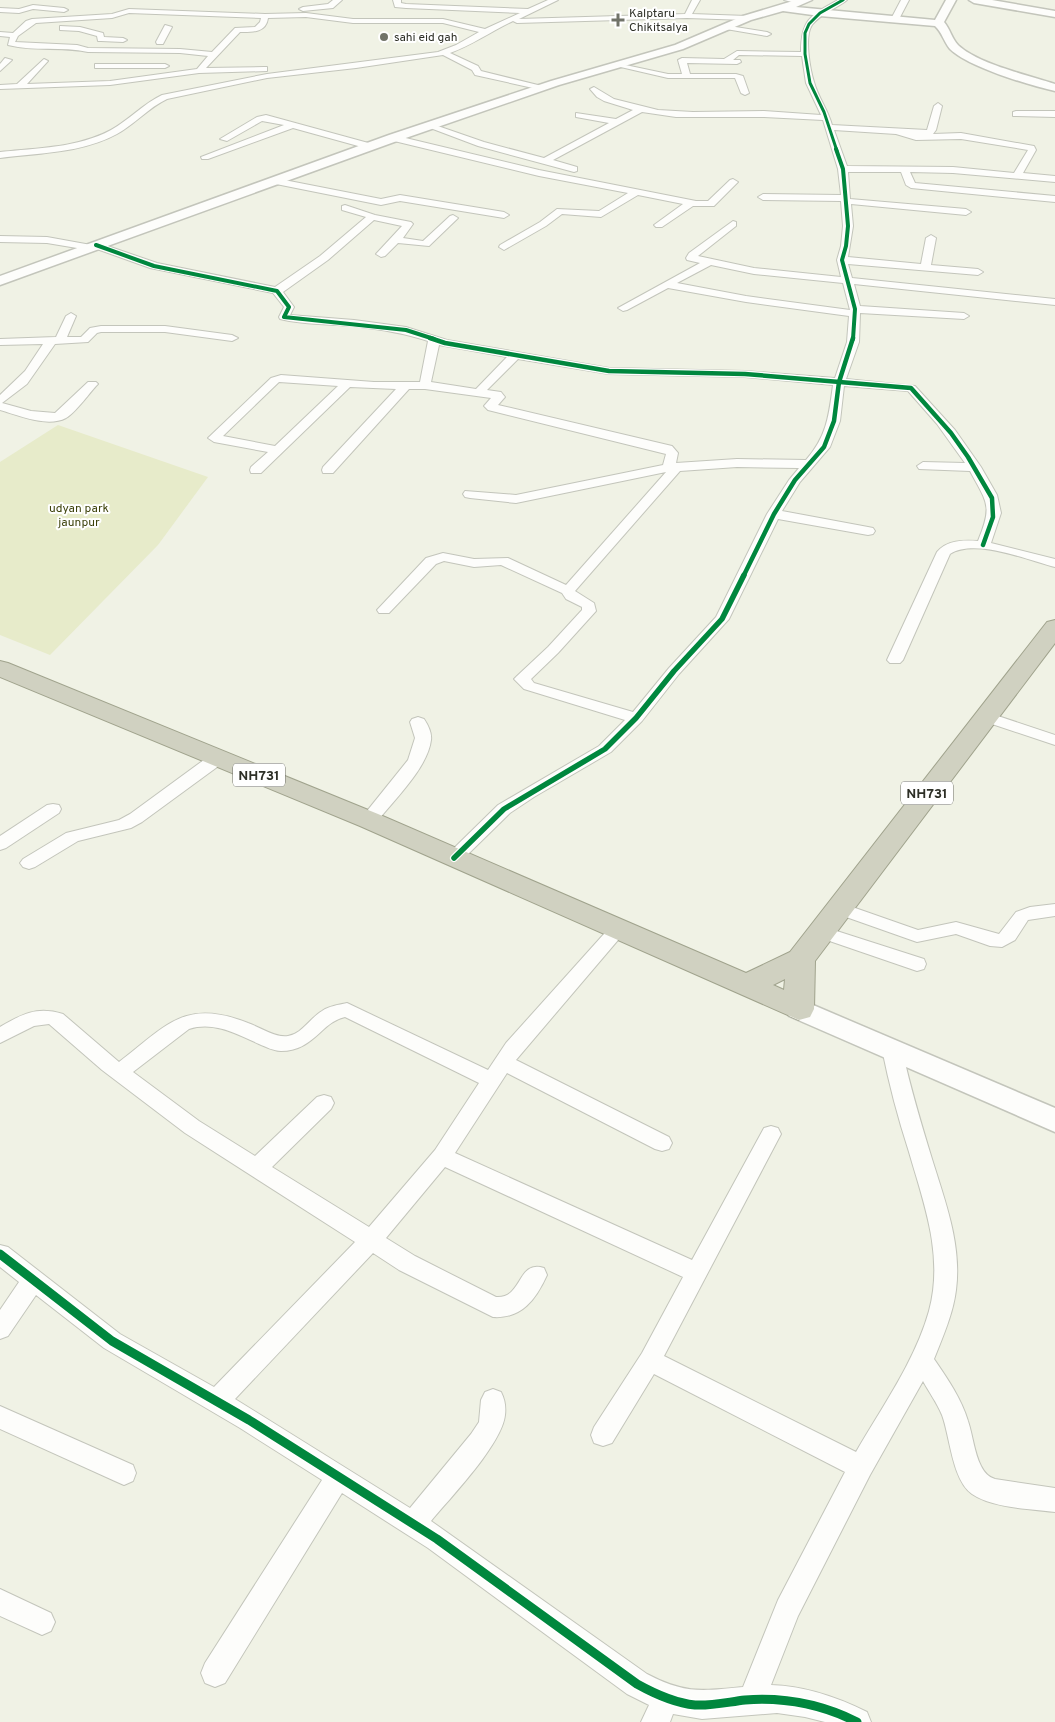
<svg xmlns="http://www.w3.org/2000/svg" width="1055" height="1722" viewBox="0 0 1055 1722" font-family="Overpass,sans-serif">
	<rect width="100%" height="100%" fill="#f0f2e5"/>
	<path fill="#e7ebca" d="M58,425l150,52 -50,68 -108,110 -50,-20v-173z"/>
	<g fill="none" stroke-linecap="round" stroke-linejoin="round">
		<g stroke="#c3c5bb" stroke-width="2">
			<g id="street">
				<path d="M333,0h9l-9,8 -30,3 -4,-2 4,-2 25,-3z"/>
				<path d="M393,0h8v3l5,1 122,5 20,-9h10l-39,19 166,-5 7,-14h8l-8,14 55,2 4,2 -4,2 -60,-2 -170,5 -4,-2c-21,10 -41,24 -63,32l28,13 3,5 61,15v4l-67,-15 -3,-5 -29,-15 -87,13 -89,10 -100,21c-19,9 -32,25 -50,35 -34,19 -79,19 -117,24v-6c36,-4 78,-4 111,-22 18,-10 32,-26 51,-35l105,-21 171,-22 18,-7 23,-13 -36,-9h-90l-47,-6 -38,1c-2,15 -16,14 -28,14l-34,36 58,-1h3v4l-68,2 -89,12 -110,4v-4l17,-1 27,-25 4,2 -21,23 83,-3 87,-12 11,-13 -28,-3 -92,-1c-26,-6 -54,0 -80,-7l2,-8 -10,-1v-4l13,1 13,-12 6,-2 80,-5 17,-5 136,5 41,-1 47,6h90l42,10 35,-16 -114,-5 -11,-1zM129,13l132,5 -1,4 -5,5 -20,1 -23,24 -32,-3 -92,-1 -11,-3 -62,-3 3,-6 18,-13 76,-5z"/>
				<path d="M784,0h17l3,2 -4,2z"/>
				<path d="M838,0h9c-11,9 -26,13 -35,25 -8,12 -2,44 2,57 4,15 14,28 18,43l95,5 7,-24 4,-3 4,3 -6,24 -3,4 28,-1 73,13 2,4 -13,23 32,3v6l-102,-9 -43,-1 5,11 140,13v6l-144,-14 -5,-3 -5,-13h-53l2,27 116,10 5,3 -5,3 -115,-11 2,22 -5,31 73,7 5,-26 5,-3 5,3 -5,27 47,4 5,3 -5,3 -130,-11 4,14 203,21v6l-201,-21 6,22 104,7 5,3 -5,3 -104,-6 -1,29 -13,37 69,7 40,44 26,37 16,28 4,18 -10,30 64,16v8c-27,-7 -80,-29 -105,-13l-47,106 -3,3h-10l-3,-3 50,-108c10,-12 26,-12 41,-11 15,-36 9,-38 -8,-70l-51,-2 -2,-3 6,-4 42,1 -28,-39 -29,-33 -64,-5 -4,35 -10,26 -30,35 -18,29 86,16 5,1 2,3 -2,3 -5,1 -90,-16 -49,100 -50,55 -37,47 -31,31 -77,45 -24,16 -50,49 -6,2 -6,-2 -3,-4 3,-4 50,-49 101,-59 26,-26 -101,-31 -10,-10 3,-3 31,-29 34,-37v-3l-16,-8 -4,-6 -61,-28 -27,2 -30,-6 -8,3 -47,49h-10l-2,-3 49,-52 17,-5 31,6 34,-1 58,27 100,-113 -150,31 -46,-5 -5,-1 -2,-3 2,-3 51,4 147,-30 3,-11 -178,-44 -4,-4 7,-8 -66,-9h-16l-76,84h-10l-1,-3 1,-3 73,-78 -46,-2 -89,86h-10l-1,-3 1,-3 17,-15 -54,-10 -6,-4 63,-60 10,-3 93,7h46l8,-41c-24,-8 -49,-12 -75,-15 -24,-2 -49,-1 -73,-7l-1,-2 5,-10 -11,-14 -123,-25 -56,-20 -5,2 -42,-7 -47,-1v-6l47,1 44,8 5,-3 61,21 118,24 45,-31 46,-39 -24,-7v-4l3,-1 30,10 36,7 2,2 -10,14 20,3 27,-25 3,-1 5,3 -2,2 -27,26 -31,-3 -13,13 -4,1 -5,-3 26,-28 -28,-6 -46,40 -45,32 11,15 -4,8 64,5 52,7 41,13 162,28 136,3 90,7 12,-36 2,-26 -103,-14 -78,-14 -41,22 -4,1 -5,-3 82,-45 -13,-3 -1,-2 3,-5 44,-32 3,1v4l-38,30 56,12 87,9 -4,-17 4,-14 2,-20 -2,-25 -78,-1 -5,-3 5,-3 78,1 -3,-26 -15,-49 -59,-3h-88l-34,-5 -89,48 24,7v4l-3,1 -96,-26 -53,-20 7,-2 52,18 60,16 65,-35 -33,-6v-4l40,6 17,-9 -29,-9 -7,-4 -7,-8 4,-2 20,12 44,11 35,2 71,-1 57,4 -15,-32 -4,-27 -63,-1 -6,5h7l1,2 -4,2 -50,-1 3,11h46l7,2 6,17 -4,2 -4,-2 -6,-15h-67l-56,-13 4,-2 52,11h14l-4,-14 4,-2 42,1 13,-8 64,1c0,-33 10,-37 37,-52zM834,130l62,4 20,6 45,-1 67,11 -14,23 -61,-6 -106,-1zM711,265l43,9 89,9 7,27 -104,-14 -69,-13zM439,345l6,1 62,11 -31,32 -45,-7zM518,359l91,15 136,3 88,8c-4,30 -6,51 -27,75l-69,-1 -61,4 2,-10 -6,-7 -174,-41 7,-8 -4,-5 -14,-2zM279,382l59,4 -63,60 -52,-10zM737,467l62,1 -10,12 -22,34 -51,103 -47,51 -36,44 -99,-29 -3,-4 27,-26 38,-42 -2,-8 -19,-12 105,-120z"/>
				<path d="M901,0h8l-11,21h-6l-1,-2z"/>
				<path d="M33,5l31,3 4,2 -4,2 -31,-3 -14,4 -19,-1v-4l19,1z"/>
				<path d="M165,25l7,2 -9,17h-6l-1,-2z"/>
				<path d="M723,25l44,7 4,2 -4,2 -41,-7h-3z"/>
				<path d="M60,26l20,1 23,6 1,4 19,1 4,2 -4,2 -22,-1h-3l-1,-5 -18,-5 -19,-1z"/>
				<path d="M5,58l7,2 -12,11v-7z"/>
				<path d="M95,64h70l4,2 -4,2h-70z"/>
				<path d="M1016,111h39v6l-42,-1v-4z"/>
				<path d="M266,115l106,29 1,2 -4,3 -76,-21 -85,31h-6l-1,-2 83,-32 -22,-4 -35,20 -7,-2 37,-22z"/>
				<path d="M393,135l146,35 157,31h12l22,-21 3,-1 5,3 -24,24h-21l-31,21h-6l-2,-2 29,-21 -45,-9 -37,22 -39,-3 -16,12 -42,24 -5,-3 1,-2 40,-23 17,-13 42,2 29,-18 -89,-17 -149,-36 -1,-2z"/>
				<path d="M274,178l107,21 19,-4 104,17 5,3 -5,3 -104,-17 -19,4 -110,-22v-4z"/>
				<path d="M71,313l5,3 -9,21h14l9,-9 11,-2h64l67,9 6,3 -6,3 -67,-9h-64l-4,1 -9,9 -33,2 -28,40 -25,19 29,8 24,2 33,-31h8l2,2 -2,2c-8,9 -21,27 -30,32 -19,10 -48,-3 -66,-8v-15l25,-24 18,-27 -43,1v-6l56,-2 10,-21z"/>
				<path d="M986,712l69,23v10l-75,-25 -2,-3 2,-3z"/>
				<path d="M418,717l6,2c4,6 8,14 7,21 -3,28 -39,62 -56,84l-6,1 -6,-1 -3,-4 3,-4 45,-56 7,-22 -5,-16 2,-3z"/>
				<path d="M218,753l6,1 2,4 -2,4 -82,60 -11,6 -53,13 -43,26 -6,2 -6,-2 -3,-4 3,-4 43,-26 53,-13 11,-6 82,-60z"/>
				<path d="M53,804l6,1 2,4 -2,4 -53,35 -6,2v-14l47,-31z"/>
				<path d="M838,902l80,28 38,-8 43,12 17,-22 14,-5 25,-3v12l-27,4 -13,20 -13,7 -12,-1 -34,-12 -39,8 -85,-30 -3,-4 3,-4z"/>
				<path d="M618,923l6,2 3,4 -3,4 -108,127 153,77 3,6 -3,6 -7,2 -7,-2 -148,-76 -52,80 237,107 72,-132 7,-2 7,2 3,6 -117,222 192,96c26,-45 59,-91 73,-141 15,-55 -5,-107 -20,-159 -11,-34 -20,-68 -27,-103l3,-5 7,-2 7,2 3,5c8,38 19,74 30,110 13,42 30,86 24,131 -3,24 -13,46 -22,69 13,19 27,39 34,62 5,15 6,31 13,45 3,6 7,11 14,13l60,9v24c-24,-3 -63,-4 -83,-18 -20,-14 -22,-58 -30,-79 -5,-12 -13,-23 -19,-34l-53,94 -72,141 -27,69c34,1 66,12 96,27l4,10h-46l-20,-5 -28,-4 -75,6 -29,-5 -3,8h-29l8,-17 -22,-11 -199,-146 -86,-55 -117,190 -10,4 -10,-4 -4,-10 4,-10 117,-183 -82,-52 -136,-80 -68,-53 -28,41 -8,3v-29l19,-28 -19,-15v-22l8,2 112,87 94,53 141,-145 -170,-109 -83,-63 -53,-46 -15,2 -34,17v-16c22,-13 37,-21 63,-13l56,48c48,-37 66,-64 129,-39 12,4 27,15 40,13 14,-2 22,-18 34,-25 7,-5 16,-6 25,-8l141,67 18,-27 106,-118zM345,1017l134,66 -44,67 -66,77 -97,-60 59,-58 3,-6 -3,-6 -7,-2 -7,2 -62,59 -56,-35 -66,-49 56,-43c25,-8 48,5 70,15 7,3 15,7 22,7 33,0 40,-29 64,-34zM445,1167l238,110 -41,76 -48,74 -3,8 3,8 9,3 9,-3 42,-69 191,98 -67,128 -35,87c-42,4 -58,7 -96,-13l-216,-153c20,-24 71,-77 74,-106 1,-8 0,-15 -4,-23l-8,-3 -8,3 -4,8 -2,22 -8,12 -61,74 -175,-109 138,-146 26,17 94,47c29,2 43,-18 54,-42l-3,-7c-27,-9 -21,31 -48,29l-81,-41 -29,-18z"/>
				<path d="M821,926l103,33 2,5 -2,5 -7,2 -102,-35 -3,-4 3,-4z"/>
				<path d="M0,1406l133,59 3,8 -3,8 -9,4 -9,-4 -115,-52z"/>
				<path d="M0,1589l51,24 4,9 -4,9 -9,4 -42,-19z"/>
			</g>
		</g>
		<g stroke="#c3c5bb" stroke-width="3">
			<g id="secondary">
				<path d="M796,0h16l-16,7 139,13 11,-20h10l-12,22c6,7 8,17 14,23 20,19 70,30 97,39v7c-26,-6 -87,-24 -105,-42 -6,-7 -8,-17 -15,-23l-115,-10 -37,-5 -32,9 -68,29 -124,36 -162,56 -397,144v-9l389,-141 162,-54 124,-36 68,-29z"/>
				<path d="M969,0h23l63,11v6l-81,-14z"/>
				<path d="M799,999l256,109v24l-266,-116 -4,-7 4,-7z"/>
			</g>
		</g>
		<g stroke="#a0a38d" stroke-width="2">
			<path id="highway" d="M1055,620v23l-240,318 -1,48 -4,8 -11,3 -439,-194 -360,-149v-16l8,2 370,151 368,159 44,-21 257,-330zM785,979l-1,11 -11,-5z"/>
		</g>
		<use href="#street" fill="#fdfdfb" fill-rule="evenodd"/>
		<use href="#secondary" fill="#fdfdfb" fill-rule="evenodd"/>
		<use href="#highway" fill="#d0d1c1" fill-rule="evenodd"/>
		<g stroke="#fff" stroke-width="4.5">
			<path id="cycleway-far4" d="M837,151l-13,-39 -14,-29 -5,-29v-21l4,-9 11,-11 23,-13"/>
		</g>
		<g stroke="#fff" stroke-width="5.5">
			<g id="cycleway-far3">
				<path d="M836,149l7,20 5,57 -2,20 -4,14 13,49 -2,30"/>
				<path d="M96,245l58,21 123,25 12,16 -5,10 122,13 28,9"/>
			</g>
		</g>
		<g stroke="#fff" stroke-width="7">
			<g id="cycleway-far2">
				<path d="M430,338l15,5 164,28 136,3 166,14 40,45 17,24 24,41 1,19 -10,28"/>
				<path d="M743,577l31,-63 21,-34 29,-33 10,-26 5,-39 14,-44"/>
			</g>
		</g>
		<g stroke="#fff" stroke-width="8">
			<path id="cycleway-far1" d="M454,858l50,-49 101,-60 31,-31 38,-47 48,-52 22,-44"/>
		</g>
		<g stroke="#fff" stroke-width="12">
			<path id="cycleway" d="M0,1254l112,87 137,79 188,119 200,145c18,10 37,19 58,21 16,1 33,-3 50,-5 40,-3 76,4 112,22"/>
		</g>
		<use href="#cycleway-far4" stroke="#00873e" stroke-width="3"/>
		<use href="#cycleway-far3" stroke="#00873e" stroke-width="4"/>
		<use href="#cycleway-far2" stroke="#00873e" stroke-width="4.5"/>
		<use href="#cycleway-far1" stroke="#00873e" stroke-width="5.5"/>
		<use href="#cycleway" stroke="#00873e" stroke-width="9"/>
	</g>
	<g fill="#717369" stroke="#fff" stroke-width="2">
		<path d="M615.5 12.5h5v5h5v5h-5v5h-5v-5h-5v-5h5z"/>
		<circle cx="384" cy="37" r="5"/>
	</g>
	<g text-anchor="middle" stroke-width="4" stroke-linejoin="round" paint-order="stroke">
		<g font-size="12" fill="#2d2f26" stroke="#fff" text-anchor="start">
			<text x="629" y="17">Kalptaru<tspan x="629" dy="14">Chikitsalya</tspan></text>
			<text x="394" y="41">sahi eid gah</text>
		</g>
		<g font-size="12" fill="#3d420b" stroke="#fff">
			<text x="79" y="512">udyan park<tspan x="79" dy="14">jaunpur</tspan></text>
		</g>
		<g fill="#fff" stroke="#6c6d67" stroke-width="1">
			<rect x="233" y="763.5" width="52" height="23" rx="4"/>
			<rect x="901" y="781.5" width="52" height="23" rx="4"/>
		</g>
		<g font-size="14" font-weight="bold" fill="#2d2f26">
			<text x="259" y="780">NH731</text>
			<text x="927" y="798">NH731</text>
		</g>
	</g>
</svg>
